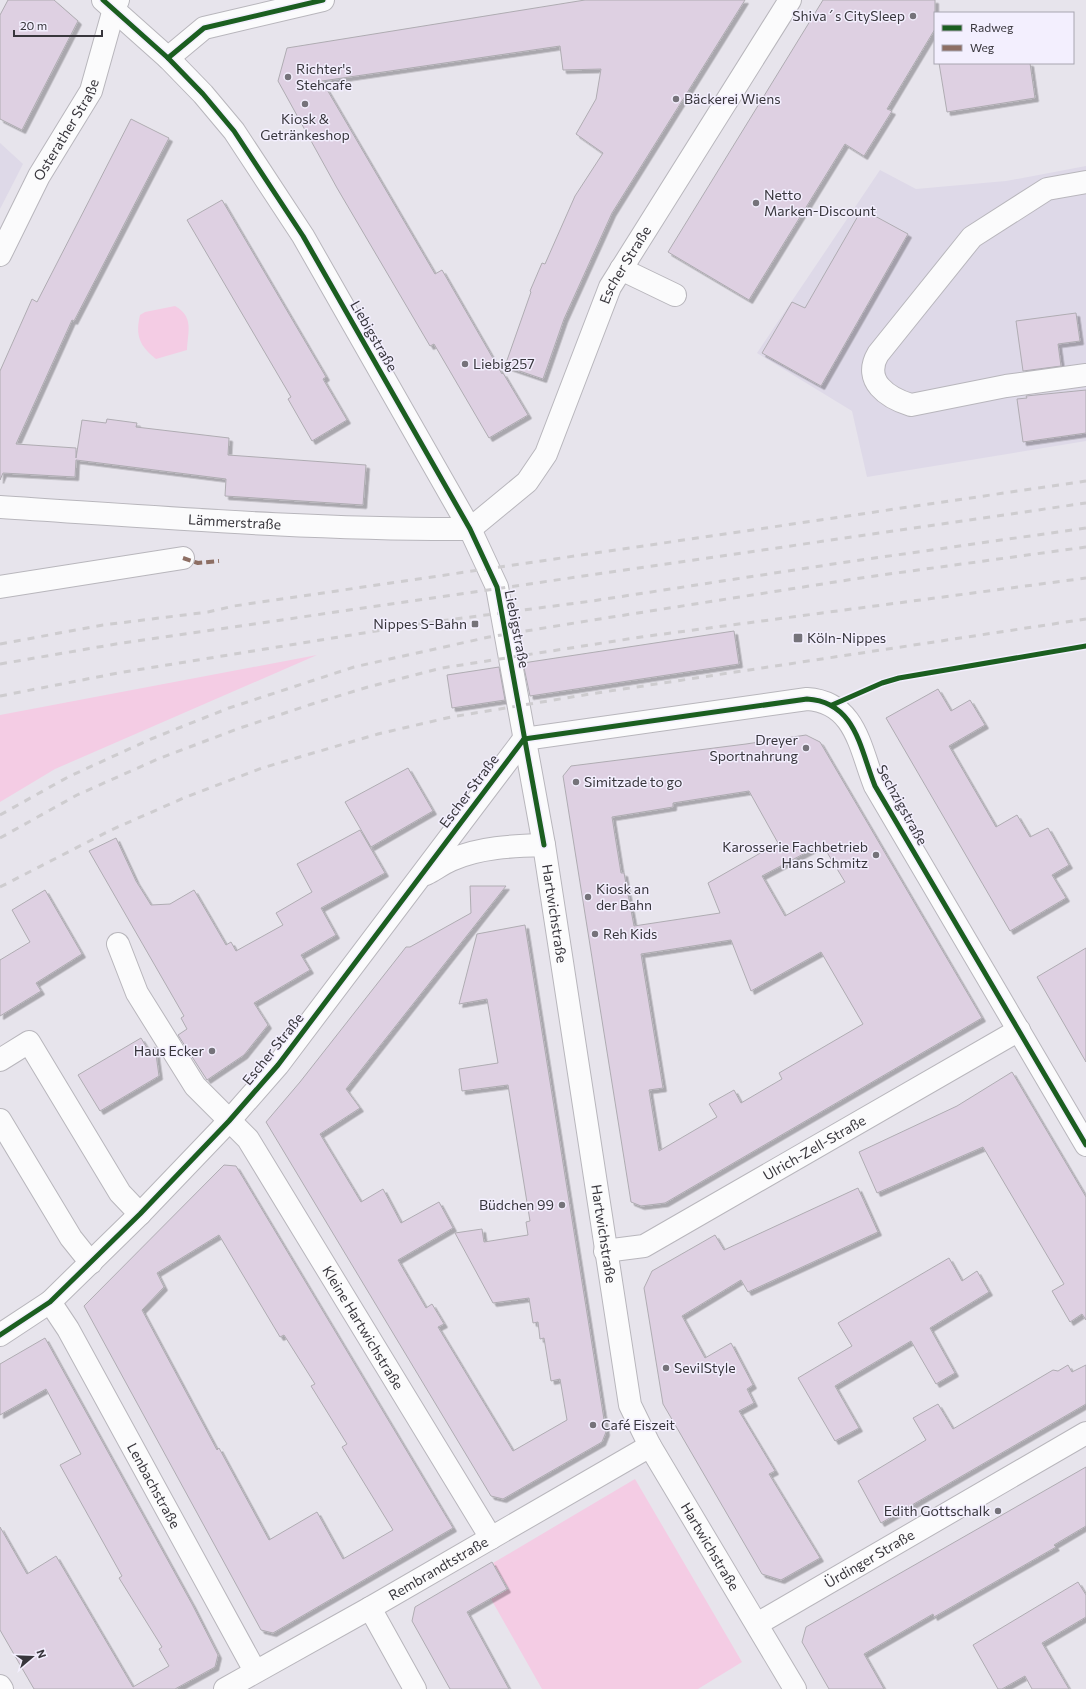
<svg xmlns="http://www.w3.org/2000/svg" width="1086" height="1689" viewBox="0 0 1086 1689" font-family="Commissioner,sans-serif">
	<defs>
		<filter id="shadow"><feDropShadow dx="3.5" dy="3.5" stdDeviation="0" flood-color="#0004"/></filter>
	</defs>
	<rect width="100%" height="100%" fill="#e7e4ec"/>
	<g fill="#ded9e8">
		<path d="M0,143l23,21 -23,45z"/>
		<path d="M1086,166v275l-219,36 -15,-66 -95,-58 123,-183 36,19 90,-8z"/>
	</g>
	<g fill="#f4cce4">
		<path d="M175,306c19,11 13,25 12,44l-31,9c-16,-13 -21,-23 -16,-44l5,-3z"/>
		<path d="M317,655l-262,114 -55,33v-87z"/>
		<path d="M635,1479l107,183 -44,27h-156l-51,-90 18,-10 -16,-26z"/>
	</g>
	<g fill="#ded0e2" stroke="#afacb2" fill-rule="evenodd" filter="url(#shadow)">
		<path d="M8,0h46l24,21 -56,109 -22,-11v-104z"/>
		<path d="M585,0h160l-133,213 -48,106 -21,60 -38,-13 26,-74 -1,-1 12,-28 3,1 30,-68 28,-43 -27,-19 20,-35 5,-30 -38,1 -3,-24 -238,35 113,193 7,-4 60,104 1,-1 25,42 -39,23 -55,-94 -4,2 -93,-158 -59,-107 9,-33z"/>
		<path d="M823,0h112v29l-48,80 5,2 -28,45 -19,-12 -96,156 -81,-48z"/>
		<path d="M939,63h91l5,35 -88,14z"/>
		<path d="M131,119l38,19 -95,183 -2,-1 -56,124 60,4v10l6,-38 24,3 1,-4 30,4 -1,4 93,11 -1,17 138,10 -3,40 -138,-9 1,-17 -150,-19 -1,17 -72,-4 -3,7v-109l32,-72 5,3z"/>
		<path d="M222,200l104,177 -3,2 24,41 -35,21 -24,-42 3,-2 -104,-177z"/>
		<path d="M862,209l46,25 -87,152 -59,-33 30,-51 13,6z"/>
		<path d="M1076,313l4,28 -22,3 3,22 -38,5 -7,-50z"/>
		<path d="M1086,390v43l-63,9 -6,-43 10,-1 -1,-2z"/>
		<path d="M734,631l5,33 -209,32 -7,-33z"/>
		<path d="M499,667l6,33 -53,8 -5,-33z"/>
		<path d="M938,689l13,22 19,-11 15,25 -36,21 47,81 21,-12 13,22 18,-9 21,37 -17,10 14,23 -56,33 -124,-213z"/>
		<path d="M806,735l14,7 162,276 -317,185 -24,3 -10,-4 -68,-426 8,-10 175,-22zM749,791l29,52 -70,40 12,30 -86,13 -10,-53h-3l-9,-56 61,-10v-4zM822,844l23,38 -60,34 -23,-40zM731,940l20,51 70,-39 42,72 -84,49 3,6 -41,24 -7,-13 -25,14 8,13 -58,34 -10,-61 14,-2 -22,-134z"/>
		<path d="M408,768l25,43 -62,36 -26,-45z"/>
		<path d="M360,830l25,43 -64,35 15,27 -35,20 9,15 -56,33 14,22 -24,30 -37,25 -29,-45 9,-6 -6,-11 3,-2 -95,-165 27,-13 20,43 15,24 19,-1 24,-14 32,55 5,-3 5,9 47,-26 -7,-12 36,-21 -15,-28z"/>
		<path d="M470,886h36l-160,203 14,19 -40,26 41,68 22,-13 18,34 38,-21 14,26 -55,32 28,48 6,-4 12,20 -6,3 75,124 54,-31 -7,-41 -9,2 -7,-43 -4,1 -2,-17 -5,1 -4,-25 -36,5 -38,-70 27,-4 2,13 44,-7 -2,-13 4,-1 -22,-136 -46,6 -3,-22 39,-6 -11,-64 -28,5 18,-70 48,-9 81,507 -4,10 -99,57 -12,-3 -225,-374 34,-40 106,-135h4l61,-34z"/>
		<path d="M45,890l37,64 -46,29 5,8 -41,25v-56l30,-18 -18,-32z"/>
		<path d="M1086,948v114l-49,-85z"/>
		<path d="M141,1038l8,13 6,-4 4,29 -59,35 -22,-36z"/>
		<path d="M1012,1072l74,125v123l-4,-6 -12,8 -18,-31 12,-7 -81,-137 -106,46 -18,-41 98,-46z"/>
		<path d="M224,1165l12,1 217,362 -180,105 -12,-3 -177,-324zM219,1235l61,102 4,-2 31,49 -4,2 36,58 -5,3 51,83 -50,29 -26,-47 -48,28 -50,-92 -2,2 -75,-140 22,-23 -7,-14z"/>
		<path d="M858,1188l20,44 -130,60 -7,-12 -59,36 23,42 26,-15 22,42 -6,4 7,14 -15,8 36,60 -6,3 51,84 -39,22 -19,-6 -99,-170 -19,-116 8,-17 63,-36 9,15z"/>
		<path d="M949,1258l13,23 15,-10 12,21 -59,36 25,45 -19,11 -25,-43 -76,45 24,42 -24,13 -37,-63 54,-32 -14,-23z"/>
		<path d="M45,1338l147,266 26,51 -3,12 -40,22h-141l-34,-59v-103l27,47 29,-18 77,131 36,-21 -10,-17 3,-2 -43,-69 3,-2 -62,-111 21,-11 -35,-65 -46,26v-51z"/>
		<path d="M1068,1365l4,7 14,-7v39l-205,119 -23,-42 68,-41 -13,-22 25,-14 15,25 100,-59 5,1z"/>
		<path d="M1086,1467v59l-32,19 2,2 -122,70 -1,-3 -69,40 20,35h-55l-27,-47 4,-15z"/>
		<path d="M492,1562l15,27 -40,23 42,77h-59l-38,-68 3,-14z"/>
		<path d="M1078,1582l8,13v22l-44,26 27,46h-37l-7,-13 -23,13h-4l-25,-44z"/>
	</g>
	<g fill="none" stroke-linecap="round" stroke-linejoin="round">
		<g stroke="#b8b6bc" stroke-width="24">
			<g id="minor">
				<path id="s1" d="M103,0l65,58 35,36 31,37 69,105 167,293 27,58 47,258 86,560 20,41 145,243"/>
				<path d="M168,58l36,-30 119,-28"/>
				<path d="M1086,182l-39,7 -75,48 -94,117c-16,27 10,44 33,51l95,-19 80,-11"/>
				<path id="s2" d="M0,255l39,-79 52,-85 23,-82 4,-9"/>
				<path d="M621,269l54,26"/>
				<path id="s3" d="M0,507c156,10 314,23 470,22"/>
				<path id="s4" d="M470,529l57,-47 19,-28 64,-167 180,-287"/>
				<path d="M0,587l183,-29"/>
				<path d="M524,739l283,-40c49,3 53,50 68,87l211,359"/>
				<path d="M426,874c8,-4 16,-10 25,-14 28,-13 62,-14 93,-15"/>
				<path id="s5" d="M118,944l19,49 58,93 53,53 243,399"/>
				<path d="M0,1060l29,-18 91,151 20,21"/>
				<path d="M0,1120l71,118 20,25"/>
				<path id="s6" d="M605,1251l39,-5 375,-216"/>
				<path id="s7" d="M50,1302l18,27 187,342"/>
				<path d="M0,1335l50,-33 90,-88 89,-93 49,-56 246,-326"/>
				<path d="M370,1608l45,81"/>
				<path id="s8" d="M757,1624l329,-191"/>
				<path d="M0,1686l2,3"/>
				<path id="s9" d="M225,1689l145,-81 280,-162"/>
			</g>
		</g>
		<use href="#minor" stroke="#fbfbfc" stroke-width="22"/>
		<g stroke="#cecccf" stroke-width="3" stroke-dasharray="7 7" stroke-linecap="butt">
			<path d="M0,644l103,-19 105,-13 26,-6 852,-125"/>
			<path d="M0,664l116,-20 970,-141"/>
			<path d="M0,696l118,-23 307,-50 167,-22 248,-38 246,-35"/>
			<path d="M0,815l68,-38 83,-38 78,-31 125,-41 135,-30 104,-17 274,-43 219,-30"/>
			<path d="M0,838l77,-43 81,-36 79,-30 75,-25 56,-17 74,-19 199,-31 445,-59"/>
			<path d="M0,887l111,-57 75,-33 76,-29 116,-34 73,-17 139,-23 496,-75"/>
		</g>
		<path stroke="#8d6e63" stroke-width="4" stroke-dasharray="8 4" stroke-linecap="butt" d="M183,558l15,5 21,-2"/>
		<g stroke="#f3effe" stroke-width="8">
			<g id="cycleway">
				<path d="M103,0l65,58 35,36 31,37 69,105 167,293 27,58 47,258"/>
				<path d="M168,58l36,-30 119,-28"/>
				<path d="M832,705l50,-22 17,-5 187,-32"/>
				<path d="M524,739l283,-40c49,3 53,50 68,87l211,359"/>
				<path d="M0,1335l50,-33 90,-88 89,-93 49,-56 246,-326"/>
			</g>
		</g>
		<use href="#cycleway" stroke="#1b5e20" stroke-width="5"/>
	</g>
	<g fill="#75737a" stroke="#f3effe" stroke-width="1.5">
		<circle cx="913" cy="16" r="4"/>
		<circle cx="288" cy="77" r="4"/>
		<circle cx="676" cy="99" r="4"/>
		<circle cx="305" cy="104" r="4"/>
		<circle cx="756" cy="203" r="4"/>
		<circle cx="465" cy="364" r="4"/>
		<rect x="471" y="620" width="8" height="8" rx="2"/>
		<rect x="793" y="633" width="10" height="10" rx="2"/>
		<circle cx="806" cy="748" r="4"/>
		<circle cx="576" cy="782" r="4"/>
		<circle cx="876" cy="855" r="4"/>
		<circle cx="588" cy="897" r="4"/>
		<circle cx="595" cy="934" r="4"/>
		<circle cx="212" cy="1051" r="4"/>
		<circle cx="562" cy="1205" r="4"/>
		<circle cx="666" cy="1368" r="4"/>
		<circle cx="593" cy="1425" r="4"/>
		<circle cx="998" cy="1511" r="4"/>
	</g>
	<g text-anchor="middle" stroke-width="3" stroke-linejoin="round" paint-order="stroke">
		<g font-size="14" fill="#38363c" stroke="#f3effe" text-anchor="start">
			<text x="905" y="21" text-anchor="end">Shiva´s CitySleep</text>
			<text x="296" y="74">Richter's<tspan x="296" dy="16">Stehcafe</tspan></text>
			<text x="684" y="104">Bäckerei Wiens</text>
			<text x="305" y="124" text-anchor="middle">Kiosk &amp;<tspan x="305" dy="16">Getränkeshop</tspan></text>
			<text x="764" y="200">Netto<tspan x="764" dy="16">Marken-Discount</tspan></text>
			<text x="473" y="369">Liebig257</text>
			<text x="467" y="629" text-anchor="end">Nippes S-Bahn</text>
			<text x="807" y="643">Köln-Nippes</text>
			<text x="798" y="745" text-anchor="end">Dreyer<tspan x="798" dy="16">Sportnahrung</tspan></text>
			<text x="584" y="787">Simitzade to go</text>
			<text x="868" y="852" text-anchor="end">Karosserie Fachbetrieb<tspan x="868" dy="16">Hans Schmitz</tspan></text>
			<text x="596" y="894">Kiosk an<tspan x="596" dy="16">der Bahn</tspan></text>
			<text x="603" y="939">Reh Kids</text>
			<text x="204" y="1056" text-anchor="end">Haus Ecker</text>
			<text x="554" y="1210" text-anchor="end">Büdchen 99</text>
			<text x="674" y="1373">SevilStyle</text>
			<text x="601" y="1430">Café Eiszeit</text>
			<text x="990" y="1516" text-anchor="end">Edith Gottschalk</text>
		</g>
		<g font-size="14" fill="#38363c" stroke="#f3effe">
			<text dy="5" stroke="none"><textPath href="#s2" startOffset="142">Osterather Straße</textPath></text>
			<text dy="5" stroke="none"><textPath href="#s4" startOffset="313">Escher Straße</textPath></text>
			<text transform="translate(374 336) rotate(60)" y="5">Liebigstraße</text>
			<text dy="5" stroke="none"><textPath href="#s3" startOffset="235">Lämmerstraße</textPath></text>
			<text transform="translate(517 629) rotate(79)" y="5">Liebigstraße</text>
			<text transform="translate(469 791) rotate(-53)" y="5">Escher Straße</text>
			<text transform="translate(902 805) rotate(61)" y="5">Sechzigstraße</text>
			<text dy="5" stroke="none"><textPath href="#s1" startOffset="1044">Hartwichstraße</textPath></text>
			<text transform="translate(273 1049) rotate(-51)" y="5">Escher Straße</text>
			<text dy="5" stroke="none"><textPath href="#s6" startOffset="236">Ulrich-Zell-Straße</textPath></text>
			<text dy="5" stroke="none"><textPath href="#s1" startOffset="1368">Hartwichstraße</textPath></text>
			<text dy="5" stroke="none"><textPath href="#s5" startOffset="458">Kleine Hartwichstraße</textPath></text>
			<text dy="5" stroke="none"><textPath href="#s7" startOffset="211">Lenbachstraße</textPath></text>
			<text dy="5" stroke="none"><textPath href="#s1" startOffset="1704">Hartwichstraße</textPath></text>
			<text dy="5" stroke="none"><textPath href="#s8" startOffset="130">Ürdinger Straße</textPath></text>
			<text dy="5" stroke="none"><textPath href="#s9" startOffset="245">Rembrandtstraße</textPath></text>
		</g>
	</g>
	<rect x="934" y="12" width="140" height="52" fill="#f3effe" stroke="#a8a5b0"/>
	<rect x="942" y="25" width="20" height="6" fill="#1b5e20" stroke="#a8a5b0"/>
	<text x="970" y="32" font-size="12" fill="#38363c">Radweg</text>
	<rect x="942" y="45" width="20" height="6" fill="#8d6e63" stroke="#a8a5b0"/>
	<text x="970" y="52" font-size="12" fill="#38363c">Weg</text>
	<g transform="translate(32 1657) rotate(71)" stroke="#f3effe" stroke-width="3" paint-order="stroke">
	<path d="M0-3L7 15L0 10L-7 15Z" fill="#38363c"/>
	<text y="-6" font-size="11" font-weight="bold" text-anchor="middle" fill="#38363c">N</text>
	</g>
	<path d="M14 30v6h88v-6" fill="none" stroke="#38363c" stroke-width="2"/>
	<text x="20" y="30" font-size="12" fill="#38363c" stroke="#f3effe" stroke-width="3" paint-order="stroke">20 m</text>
</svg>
